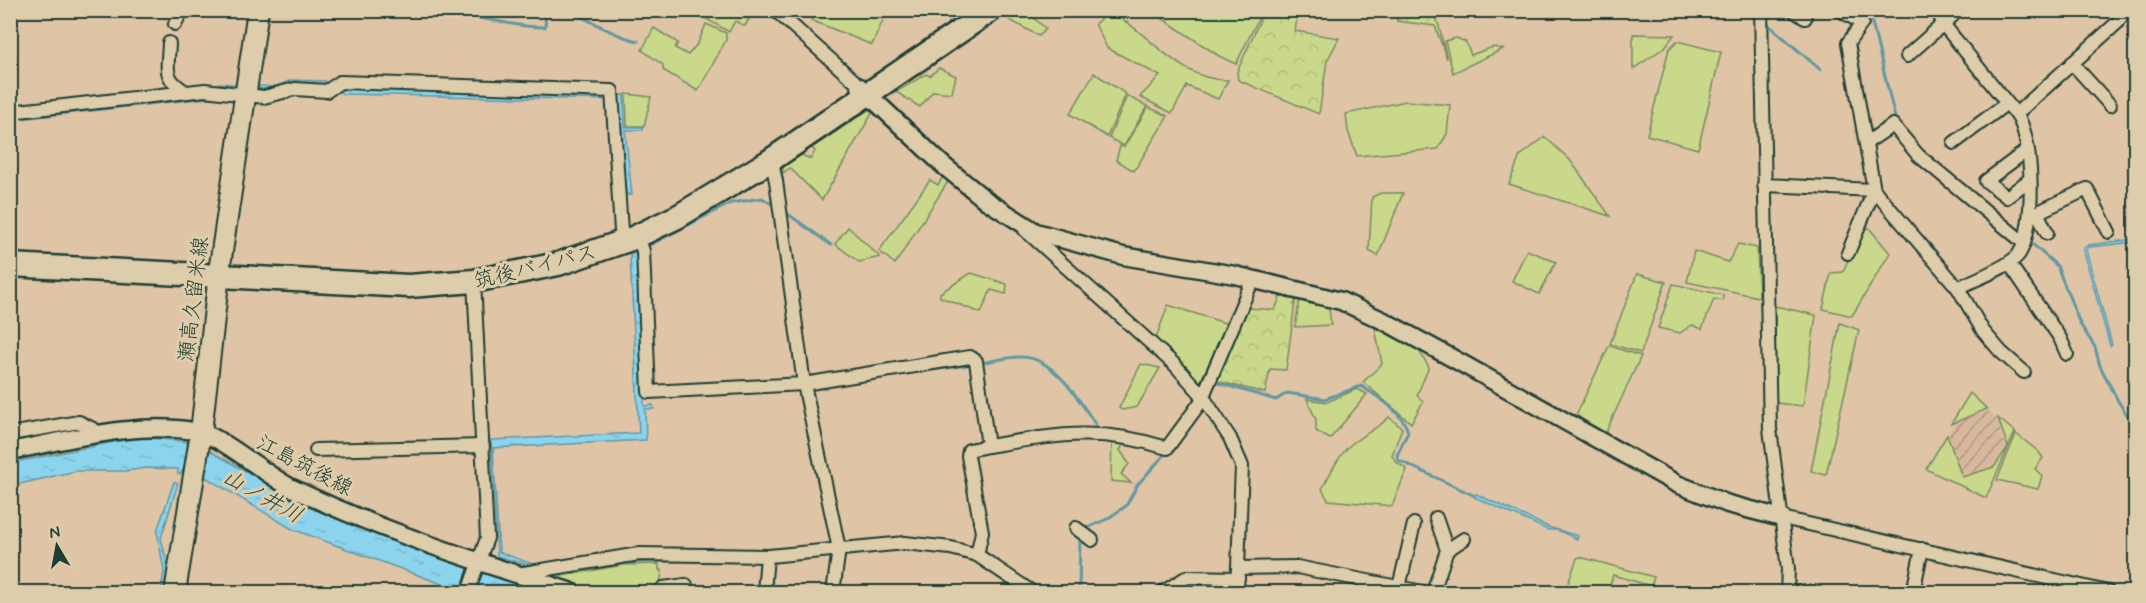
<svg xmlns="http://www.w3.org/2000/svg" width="2146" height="603" viewBox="0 0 2146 603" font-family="Mynerve,'Klee One',sans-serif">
	<defs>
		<pattern id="industrial-furrows" width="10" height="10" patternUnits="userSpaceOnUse" patternTransform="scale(1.5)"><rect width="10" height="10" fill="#d7b79e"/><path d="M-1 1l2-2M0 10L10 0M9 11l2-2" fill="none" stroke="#ae9682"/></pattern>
		<pattern id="forest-crowns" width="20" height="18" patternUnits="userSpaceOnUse" patternTransform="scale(1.5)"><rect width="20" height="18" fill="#cad88b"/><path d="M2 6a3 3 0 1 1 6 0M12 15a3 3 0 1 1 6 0" fill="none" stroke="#adba79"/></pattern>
		<pattern id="water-ripples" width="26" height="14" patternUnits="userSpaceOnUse" patternTransform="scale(1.5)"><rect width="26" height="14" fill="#8cd4ed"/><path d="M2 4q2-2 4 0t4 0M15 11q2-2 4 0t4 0" fill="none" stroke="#78b7cc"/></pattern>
	</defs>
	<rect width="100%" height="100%" fill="#e0c4a6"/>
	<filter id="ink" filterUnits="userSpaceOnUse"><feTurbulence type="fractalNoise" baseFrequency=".0167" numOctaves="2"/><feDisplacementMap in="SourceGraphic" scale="12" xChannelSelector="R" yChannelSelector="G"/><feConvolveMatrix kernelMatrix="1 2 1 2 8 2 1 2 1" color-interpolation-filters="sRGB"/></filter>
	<g filter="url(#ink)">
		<path fill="url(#industrial-furrows)" d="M1988,411l9,8 9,28 -13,19 -31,10 -14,-42 9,-13z"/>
		<g fill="#cad88b" stroke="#748a60" stroke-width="1.5">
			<path d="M1014,10l12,1 20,18 -7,7 -35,-19z"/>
			<path d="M815,11v-1l72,1 -15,34 -61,-25z"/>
			<path d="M1109,11c40,20 69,70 119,69l-10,19 -31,-13 -15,27 -32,-16 20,-21 -53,-28 -12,-24z"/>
			<path d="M1151,11h111l-26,53 -17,-8z"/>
			<path d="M706,24l20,9v7l-28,51 -35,-21v-5l-21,-15 12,-22 24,15 -3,5 13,7 10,-12z"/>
			<path d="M1633,34l41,1 -9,12 -32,22z"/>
			<path d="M1456,38l10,4 5,13 22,-8 10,2 -50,24 -8,-32z"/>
			<path d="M1677,41l44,11 -23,97 -51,-14 22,-86z"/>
			<path d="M939,68l17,8 -4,17 -19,-2 -13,16 -24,-15 30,-18 4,2z"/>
			<path d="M1094,73l32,21 -19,43 -37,-23z"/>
			<path d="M626,94l25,3 -7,29h-17z"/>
			<path d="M1127,96l20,10 -23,40 -15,-8z"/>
			<path d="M1406,101l44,4 -3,29 -9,15 -81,7 -9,-25 -2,-17z"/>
			<path d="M1148,107l20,9 -34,55 -18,-11 4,-14 4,1z"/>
			<path d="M870,109l4,1 -52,90 -32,-32 -7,5v-6l18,-12 10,4 4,-8 -3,-3z"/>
			<path d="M1545,137l25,23 40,56 -101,-32 11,-28z"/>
			<path d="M944,175l5,5 -54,84 -16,-13 51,-71 8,5z"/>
			<path d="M1381,193h22l-25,63 -9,-5 3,-54z"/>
			<path d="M1864,222l26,31 -38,63 -29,-7 8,-36 12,-1z"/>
			<path d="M848,227l32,30 -21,5 -24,-18z"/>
			<path d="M1738,244l19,4 2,49 -72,-15 7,-31 34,11z"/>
			<path d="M1527,250l29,12 -17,32 -27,-13z"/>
			<path d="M971,273l36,11 -1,10 -15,-4 -10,23 -41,-16v-4z"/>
			<path d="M1637,274l29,8 -25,71 -31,-9z"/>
			<path d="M1673,284l50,11v6l-9,-2 -12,30 -10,-4 -12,8 -22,-5z"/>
			<path d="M1301,292l27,9 3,24 -36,2z"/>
			<path d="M1168,305l60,19 -29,60 -44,-43z"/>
			<path d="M1775,306l41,9 -13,91 -27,-3z"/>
			<path d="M1840,323l19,7 -33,145 -15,-4z"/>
			<path d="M1380,324l36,22 13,21 -12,28 6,7 -12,21 -48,-41 19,-18 -7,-36z"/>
			<path d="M1609,346l32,10 -36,78 -29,-19z"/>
			<path d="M1141,364l19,4 -23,39 -15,3 -3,-2z"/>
			<path d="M1357,389l10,5 -37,45 -14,-8v-11l-9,-21 20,3z"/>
			<path d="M1970,393l17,16 -36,15z"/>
			<path d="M1389,417l13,11 -10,27 4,7 11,7 -15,37 -64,-6 -6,-11c8,-15 18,-37 32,-47 12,-9 25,-14 35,-25z"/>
			<path d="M1998,418l17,14 -29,66 -60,-29 21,-34 15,42 32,-10 14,-20z"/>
			<path d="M2016,434l22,17 5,7 -8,11 7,7 -4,13 -41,-9z"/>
			<path d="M1112,438l13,4 -5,8 9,14 -8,10 10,9 -20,-2z"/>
			<path d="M1580,557l74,20 -3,9 -38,-11 -5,17h-43l12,-34z"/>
			<path d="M659,564v6h3l-3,22h-73l-41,-13 78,-14z"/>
		</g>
		<g fill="url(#forest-crowns)" stroke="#748a60" stroke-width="1.5">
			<path d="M705,11h49l-9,15 -10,-5 -6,11 -26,-15z"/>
			<path d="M1264,11h34l-3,20 44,7 -12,23 -8,53 -81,-34 -1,-8z"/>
			<path d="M1396,11h39l12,48 -12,-33 -38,-5z"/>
			<path d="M1282,292l14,3 -10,75 -16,-1 -5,24 -48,-12 31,-73 27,2z"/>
		</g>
		<g fill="url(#water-ripples)" stroke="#6098a3" stroke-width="1.5">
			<path d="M292,80l33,1 1,4 -33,-2 -18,9h-24l-30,-6 -2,-3 54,4z"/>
			<path d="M342,89l282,6 1,32h18v3h-18l7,65h-6l-9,-95 -274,-6 -3,-2z"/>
			<path d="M207,95v3l-196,22 -1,-3z"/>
			<path d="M2135,239v3l-46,5 -3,3 26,95 -2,1 -27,-97 5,-4z"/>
			<path d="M630,254h7l7,152 9,-1 1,4h-9l1,31 -153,8 6,104 36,13v2l-38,-11 -6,-116 148,-7z"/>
			<path d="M138,437l44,4 21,6 108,61 232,84h-79l-172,-63 -90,-54 -18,-7 -3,6h-3v-5l-32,-1 -19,3h-51l-65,15v-23z"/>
			<path d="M174,482l4,1 -17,55 8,34 -3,20h-5l3,-21 -7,-40z"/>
			<path d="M1476,494l72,33 30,9 -1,3 -20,-9h-9l-74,-33z"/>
			<path d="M827,553l1,4c-60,6 -115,3 -175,5 -37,1 -73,9 -109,15v-3l78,-13z"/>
		</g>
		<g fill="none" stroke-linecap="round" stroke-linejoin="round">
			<g stroke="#6098a3" stroke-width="3">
				<path d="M435,10c16,5 28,6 43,8 23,3 44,10 67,9l1,-17"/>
				<path d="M566,10c24,9 47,26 72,31"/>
				<path d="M1743,10l-1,4 16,4"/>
				<path d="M1869,10l26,108 4,5"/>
				<path d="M1764,21l57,49"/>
				<path d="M788,214l43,31"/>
				<path d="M2028,240l29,26 23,58 15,23 5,19 18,35 18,27"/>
				<path d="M646,247l85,-44 31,-5 13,8"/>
				<path d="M980,363c14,-2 29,-7 43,-6 32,1 58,46 74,70"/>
				<path d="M903,374l71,-10"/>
				<path d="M1213,385l2,-3 61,18 11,-7 38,6 36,-13c16,10 43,27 47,46l-11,23 1,5 75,35"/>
				<path d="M644,398l155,-8"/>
				<path d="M1085,529l22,-10 19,-13 12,-22 29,-32"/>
				<path d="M1079,592l1,-55"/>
			</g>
			<g stroke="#1f3d34" stroke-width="16">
				<g id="street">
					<path d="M775,10l85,76"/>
					<path d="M1761,10l9,419 18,140 -1,23"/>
					<path d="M1793,10l12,8"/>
					<path d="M1840,10l22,13 -14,20 26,147 84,98c15,-8 52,-21 61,-34 17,-26 15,-117 -3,-140"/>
					<path d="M1938,10l5,14 73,90 102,-92 7,-12"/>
					<path d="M175,24l7,-14"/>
					<path d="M169,43c-1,27 -7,34 17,49"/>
					<path d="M1907,56l52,-46"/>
					<path d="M2072,63l38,42"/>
					<path d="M10,112l195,-22 59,7 31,-8 32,2 13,-9 272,9 9,140 10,8 9,3 3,9 6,141 155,-8 166,-27 6,4 12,85 -19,4 -1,6 14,76 -5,23"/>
					<path d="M1866,143l27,-18 25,30 105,87"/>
					<path d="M1954,143l53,-40"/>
					<path d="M2026,151l-40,30 21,16 22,-17"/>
					<path d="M766,159l7,8 3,14 28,203 35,165 -6,43"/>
					<path d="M1764,185l110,5 -26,63"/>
					<path d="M2038,214l9,19"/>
					<path d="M2030,216l57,-27 22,43"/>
					<path d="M1025,230l150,135 27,30 28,43 12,28 -5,126"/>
					<path d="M2009,263l51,75 7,16"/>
					<path d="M1958,288l25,43 18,21 23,20"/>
					<path d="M10,434l69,-12 16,8 1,5"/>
					<path d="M988,446c69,-11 110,-20 179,2l33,-45 53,-124"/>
					<path d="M316,450l167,-4"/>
					<path d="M1782,518l326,74"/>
					<path d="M1076,528l16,12"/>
					<path d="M1447,550l17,-11"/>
					<path d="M1239,568l58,-1 126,25"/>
					<path d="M518,574l121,-20 130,2 136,-13 46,5 26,7 55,37"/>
					<path d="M1399,587l15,-63"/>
					<path d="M468,592l19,-54 -13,-257"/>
					<path d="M663,592v-4l23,-3"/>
					<path d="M764,592l3,-36"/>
					<path d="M1163,592l24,-15 51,1"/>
					<path d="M1433,592l14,-42 -11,-32"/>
					<path d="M1913,592l9,-43"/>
				</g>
			</g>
			<g stroke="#1f3d34" stroke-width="21">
				<g id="secondary">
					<path d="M860,87l84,79 43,35 49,31 87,24 112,19 106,26 43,20 70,38 223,125 51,20 54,14"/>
					<path d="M10,451c60,-11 128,-31 189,-19 24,5 68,44 93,56 89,43 186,74 280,104"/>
				</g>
			</g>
			<g stroke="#1f3d34" stroke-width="24">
				<path id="primary" d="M175,592l26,-160 19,-167 38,-255"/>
			</g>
			<g stroke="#1f3d34" stroke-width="27">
				<path id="highway" d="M10,265l399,21 65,-5 84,-17 73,-25 46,-22 91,-55 223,-152"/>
			</g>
			<use href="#street" stroke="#decdaa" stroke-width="12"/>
			<use href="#secondary" stroke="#decdaa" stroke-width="16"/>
			<use href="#primary" stroke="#decdaa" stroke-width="20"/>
			<use href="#highway" stroke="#decdaa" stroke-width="22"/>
		</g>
	</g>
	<g text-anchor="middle" stroke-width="6" stroke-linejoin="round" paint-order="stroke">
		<g font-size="21" fill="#1f3d34" stroke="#decdaa">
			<text transform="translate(535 266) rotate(-14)" y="7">筑後バイパス</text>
			<text transform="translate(193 299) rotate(-83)" y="7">瀬高久留米線</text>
			<text transform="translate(305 465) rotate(28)" y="7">江島筑後線</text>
		</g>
		<g font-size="22" font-style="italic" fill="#24453d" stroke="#decdaa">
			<text transform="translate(263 495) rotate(29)" y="8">山ノ井川</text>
		</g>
	</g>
	<rect width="2146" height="603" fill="none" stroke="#decdaa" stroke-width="36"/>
	<rect x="18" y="18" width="2110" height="567" fill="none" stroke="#1f3d34" stroke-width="2" filter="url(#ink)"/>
	<g transform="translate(57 546) rotate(350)" stroke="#decdaa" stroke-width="4.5" paint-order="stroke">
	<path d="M0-4.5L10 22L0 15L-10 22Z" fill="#1f3d34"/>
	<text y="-9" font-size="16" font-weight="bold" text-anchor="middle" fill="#1f3d34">N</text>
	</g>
</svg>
